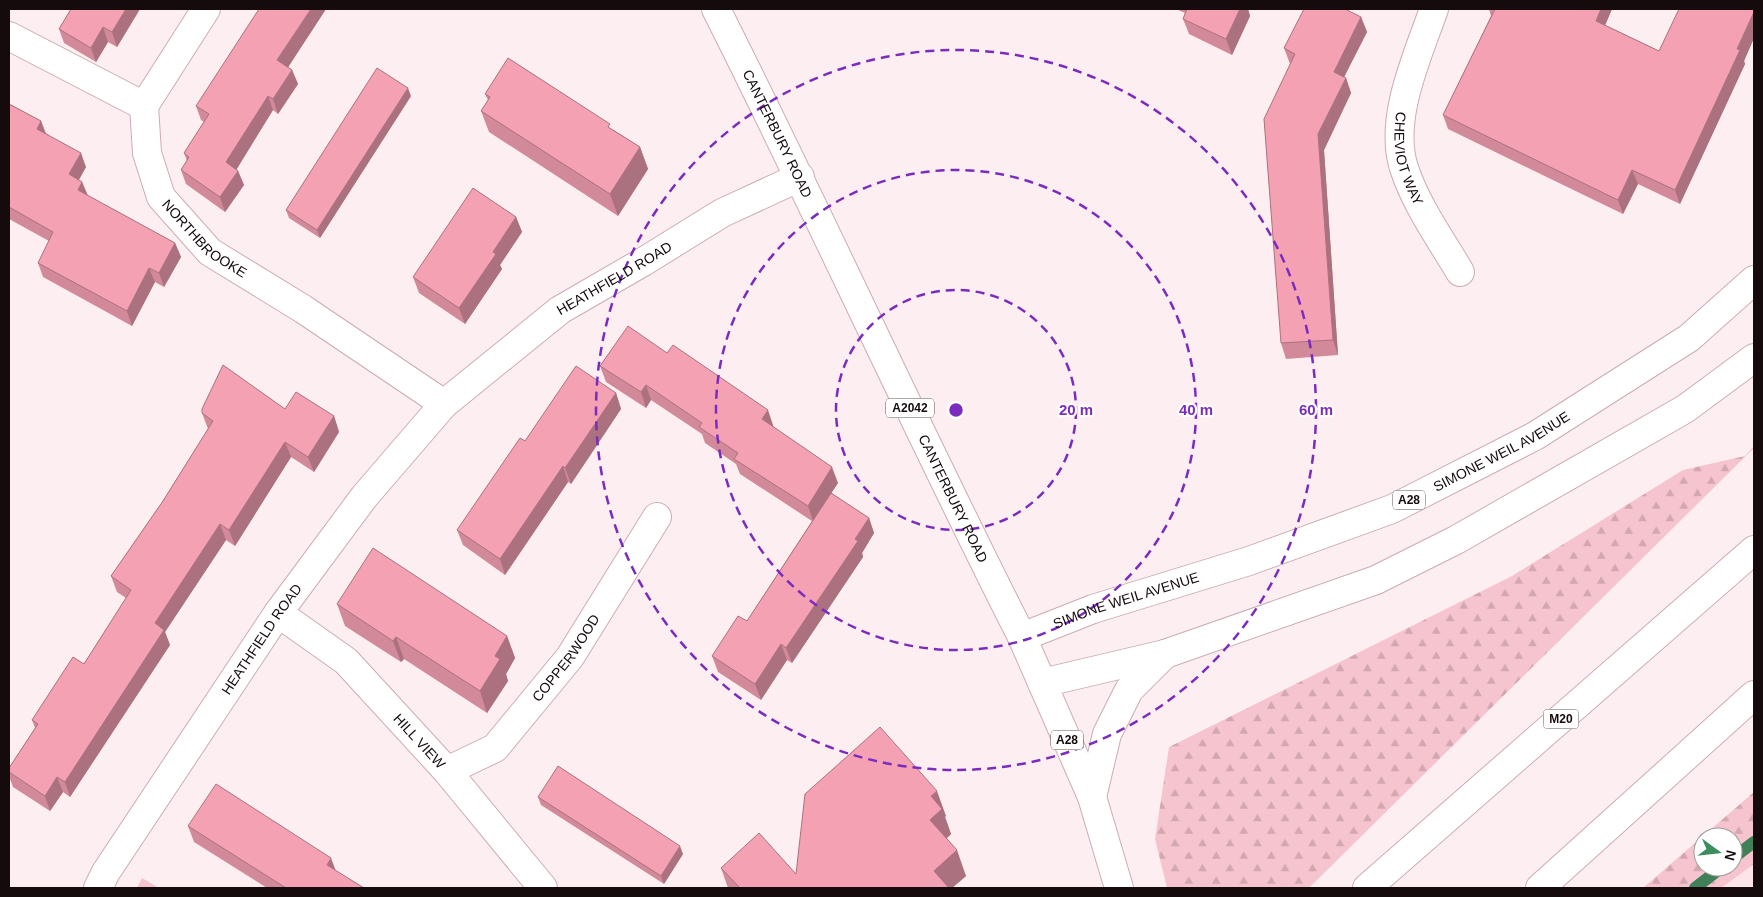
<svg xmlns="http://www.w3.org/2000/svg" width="1763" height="897" viewBox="0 0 1763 897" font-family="Helvetica,sans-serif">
	<defs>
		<pattern id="forest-firs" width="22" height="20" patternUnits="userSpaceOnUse" patternTransform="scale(1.25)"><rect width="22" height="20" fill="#f6c4ce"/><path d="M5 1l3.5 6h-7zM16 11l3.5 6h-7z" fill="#d2a7b0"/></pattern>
	</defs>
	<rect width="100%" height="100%" fill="#fdeff1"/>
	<path fill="#fde4e9" d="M1754,862v26h-35z"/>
	<path fill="#f6c4ce" d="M142,878l17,10h-22z"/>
	<g fill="url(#forest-firs)" fill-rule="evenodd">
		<path d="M1754,446v2l-445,440h-142l-12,-49 14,-92 343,-171 171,-106 62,-14z"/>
		<path d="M1754,792v72l-33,24h-78zM1703,837h30v30h-30z"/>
	</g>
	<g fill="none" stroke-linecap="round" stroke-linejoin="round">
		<g stroke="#3f8059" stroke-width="12">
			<path d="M1733,858l21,-16"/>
			<path d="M1695,888l27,-21"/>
		</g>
		<g stroke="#ccacb3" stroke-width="30">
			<g id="minor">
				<path id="s1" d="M206,9l-62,97 3,47 14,44 49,55 93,57 141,95"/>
				<path id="s2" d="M1434,9c-16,46 -46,110 -30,159 12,37 36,70 56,104"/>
				<path d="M9,36l135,70"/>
				<path id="s3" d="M278,613l68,48 101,110 96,117"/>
				<path id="s4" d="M447,771l48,-23 75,-91 87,-140"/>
				<path id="s5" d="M98,888l8,-16 172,-259 86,-116 80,-93 116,-94 83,-48 79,-49 78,-36"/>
			</g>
		</g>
		<g stroke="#ccacb3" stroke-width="30">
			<g id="primary">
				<path id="s6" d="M716,9c105,208 200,420 306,628"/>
			</g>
		</g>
		<g stroke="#ccacb3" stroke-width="30">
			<g id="trunk">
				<path d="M1042,683l123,-29 211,-74 80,-40 229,-131 69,-51"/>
				<path d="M1092,797l15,-63 22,-44 36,-36"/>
				<path id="s7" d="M1119,888l-27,-91 -70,-160 71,-28 156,-48 143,-52 143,-73 154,-98 65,-58"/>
			</g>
		</g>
		<g stroke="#ccacb3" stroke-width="30">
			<g id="motorway">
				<path d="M1367,888l387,-338"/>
				<path d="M1540,888l214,-193"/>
			</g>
		</g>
		<use href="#minor" stroke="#fff" stroke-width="28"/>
		<use href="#primary" stroke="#fff" stroke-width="28"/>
		<use href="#trunk" stroke="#fff" stroke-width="28"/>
		<use href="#motorway" stroke="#fff" stroke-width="28"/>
	</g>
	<g fill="#d28a9b">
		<path d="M71,9h69l-23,38 -9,-5 -12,20 -32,-19 -5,-14z"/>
		<path d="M326,9l-38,58 4,3 6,14 -20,30 -5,-4 -37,59 2,2 6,14 -19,27 -39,-28 -5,-14 6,-9 -3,-8 20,-31 -3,-2 -5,-14z"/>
		<path d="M1176,9h72l2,7 -18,39 -43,-21 -6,-15 2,-6z"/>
		<path d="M1489,9h123l-7,16 54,26 95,-42v29l-10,23 1,3 -65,140 -42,-20 -15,30 -175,-85 -5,-14 48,-99z"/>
		<path d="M1361,17l6,15 -23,45 2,1 5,15 -27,57 14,205 -52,4 -5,-16 9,-279 -6,-16z"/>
		<path d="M485,94l127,35 28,18 8,22 -30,47 -129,-84 -8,-21 7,-11z"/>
		<path d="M411,96l-91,142 -31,-20 -3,-8z"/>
		<path d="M9,98l1,5v1l31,17 5,12 40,34 -7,13 3,2 6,14 87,47 6,14 -17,30 -9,-5 -23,44 -89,-49 -5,-14 11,-22 -40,-22z"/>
		<path d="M516,217l6,15 -22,33 2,4 -37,55 -46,-31 -6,-16z"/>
		<path d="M667,353l106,72v1l65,57 -7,10 38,25 5,15 -12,20 1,4 -71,106 -5,-3 -26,40 -43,-28 -6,-16 35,-35 65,-100 -72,-47 -4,-10 -31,-21 -3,-9 -51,-34 -5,8 -40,-26 -6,-16z"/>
		<path d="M616,393l5,16 -50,75 -3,-2 -63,93 -42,-30 -6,-15 68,-89z"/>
		<path d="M285,409l49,7 5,16 -25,40 -23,-15 -56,89 -9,-6 -61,92 5,13 -100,152 -7,-5 -13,19 -37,-24 -4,-11v-8l26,-40 -3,-8 52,-56 42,-66 -9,-6 -6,-16 52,-75 45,-72 -6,-16z"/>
		<path d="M337,604l170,32 8,22 -9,16 2,7 -21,32 -83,-54 -3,3 -56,-36z"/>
		<path d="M538,797l145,57 -19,30 -123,-79z"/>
		<path d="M946,816l-1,1 6,17 -5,5 20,37 -14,12h-224l-7,-20 75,6z"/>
		<path d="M188,826l148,45 28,17h-97l-73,-46z"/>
	</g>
	<g fill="#ab717e">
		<path d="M126,9h14l-23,38 -5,-15z"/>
		<path d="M311,9h15l-43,66 -6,-15z"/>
		<path d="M1240,9h8l2,7 -18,39 -6,-16z"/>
		<path d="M1601,9h11l-11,26 -5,-14z"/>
		<path d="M1754,12v26l-10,23 1,3 -65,140 -5,-14z"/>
		<path d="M1361,17l6,15 -28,55 -5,-15z"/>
		<path d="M103,27l5,15 -12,20 -5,-14z"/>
		<path d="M292,70l6,14 -20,30 -5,-15z"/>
		<path d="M1346,78l5,15 -27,57 14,205 -5,-15 -15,-206z"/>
		<path d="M408,88l3,8 -91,142 -3,-8z"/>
		<path d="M268,96l5,14 -41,67 -6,-15z"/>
		<path d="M41,121l5,15 -9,-7z"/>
		<path d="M640,147l8,22 -30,47 -8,-22z"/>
		<path d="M81,153l5,14 -12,21 -5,-14z"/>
		<path d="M1632,170l6,14 -15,30 -5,-14z"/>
		<path d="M238,171l6,14 -19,27 -5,-15z"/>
		<path d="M82,182l6,14 -10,-6z"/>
		<path d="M516,217l6,15 -22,33 2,4 -37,55 -6,-16 34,-56z"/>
		<path d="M175,243l6,14 -17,30 -5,-14z"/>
		<path d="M149,268l6,14 -23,44 -5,-15z"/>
		<path d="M646,385l5,15 -5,8 -5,-16z"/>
		<path d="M616,393l5,16 -50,75 -6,-16z"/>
		<path d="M768,410l5,15 -6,10 -5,-16z"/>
		<path d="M334,416l5,16 -25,40 -6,-15z"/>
		<path d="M285,442l6,15 -56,89 -6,-16z"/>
		<path d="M563,466l5,16 -63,93 -5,-16z"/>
		<path d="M832,467l6,16 -25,38 -5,-15z"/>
		<path d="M869,518l5,15 -12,20 1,4 -71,106 -6,-15z"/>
		<path d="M220,524l6,16 -61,92 5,13 -100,152 -5,-15 90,-159z"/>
		<path d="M507,636l8,22 -9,16 2,7 -21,32 -7,-22 15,-35z"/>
		<path d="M396,637l8,22 -3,3 -8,-21z"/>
		<path d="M781,644l6,16 -26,40 -6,-16z"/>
		<path d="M57,777l6,15 -13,19 -5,-15z"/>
		<path d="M937,791l9,25 -1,1 6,17 -12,11 -9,-25 1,-24z"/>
		<path d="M680,846l3,8 -19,30 -3,-8z"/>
		<path d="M957,850l9,26 -14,12h-11l-7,-17z"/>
		<path d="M331,858l6,16 -10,-9z"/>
	</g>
	<g fill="#f4a1b4" stroke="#ab717e">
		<path d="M71,9h55l-14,23 -9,-5 -12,21 -32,-19z"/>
		<path d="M259,9h52l-34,51 15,10 -19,29 -5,-3 -42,66 12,9 -18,26 -39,-27 8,-13 -5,-4 25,-39 -13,-8z"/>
		<path d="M1187,9h53l-14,30 -43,-20z"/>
		<path d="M1304,9h41l16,8 -27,55 12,6 -28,56 15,206 -52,3 -17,-224 31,-65 -11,-6z"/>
		<path d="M1495,9h106l-5,12 63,30 20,-42h75v3l-17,37 3,1 -65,140 -43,-20 -14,30 -175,-85z"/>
		<path d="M508,58l102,66 -2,3 32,20 -30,47 -129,-83 9,-14 -5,-3z"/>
		<path d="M377,68l31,20 -91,142 -31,-20z"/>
		<path d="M9,104l32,17 -4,8 44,24 -12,21 13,8 -4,8 97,53 -16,30 -10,-5 -22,43 -89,-48 15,-31 -44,-25z"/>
		<path d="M473,188l43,29 -23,35 3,2 -37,54 -46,-31z"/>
		<path d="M628,326l39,27 6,-8 95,65 -6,9 70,48 -24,39 -74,-47 4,-6 -39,-26 3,-4 -56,-38 -5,7 -41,-26z"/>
		<path d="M223,365l62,44 11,-17 38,24 -26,41 -23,-15 -56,88 -9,-6 -65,99 9,7 -99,152 -8,-5 -12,19 -36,-24v-4l29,-44 -6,-4 41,-63 11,7 47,-74 -20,-14 52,-75 50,-80 -11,-8v-4z"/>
		<path d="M576,366l40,27 -51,75 -2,-2 -63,93 -43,-29 63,-92 5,3z"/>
		<path d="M831,493l38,25 -14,21 3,2 -72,107 -5,-4 -26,40 -43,-28 26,-40 9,5z"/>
		<path d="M373,548l134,88 -12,20 5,3 -20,32 -84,-54 -3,4 -56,-37z"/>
		<path d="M880,727l57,64 -6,5 11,13 -12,11 27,30 -23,21 15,17h-209l-19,-20 38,-35 37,41 9,-80z"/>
		<path d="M558,766l122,80 -19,30 -123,-79z"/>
		<path d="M216,784l115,74 -4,7 37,23h-78l-98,-62z"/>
	</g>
	<g fill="none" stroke="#7b2cbf" stroke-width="2.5" stroke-dasharray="9 6">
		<circle cx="956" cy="410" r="120"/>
		<circle cx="956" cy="410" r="240"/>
		<circle cx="956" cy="410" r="360"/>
	</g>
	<g text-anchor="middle" stroke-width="4.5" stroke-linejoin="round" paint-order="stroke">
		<g fill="#fff" stroke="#5b5456" stroke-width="1">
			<rect x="886" y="398.5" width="48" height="19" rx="4"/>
			<rect x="1393" y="490.5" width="32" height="19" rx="4"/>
			<rect x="1543.5" y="709.5" width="35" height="19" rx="4"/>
			<rect x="1051" y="730.5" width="32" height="19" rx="4"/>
		</g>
		<g font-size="12" font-weight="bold" fill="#150b0d">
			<text x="910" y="412">A2042</text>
			<text x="1409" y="504">A28</text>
			<text x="1561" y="723">M20</text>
			<text x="1067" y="744">A28</text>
		</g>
		<g font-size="14" fill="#150b0d" stroke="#fff">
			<text dy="5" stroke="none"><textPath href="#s6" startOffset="139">CANTERBURY ROAD</textPath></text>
			<text dy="5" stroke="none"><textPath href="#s2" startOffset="156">CHEVIOT WAY</textPath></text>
			<text dy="5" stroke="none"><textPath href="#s1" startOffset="269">NORTHBROOKE</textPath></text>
			<text dy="5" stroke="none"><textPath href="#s5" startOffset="808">HEATHFIELD ROAD</textPath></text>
			<text dy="5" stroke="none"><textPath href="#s7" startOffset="785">SIMONE WEIL AVENUE</textPath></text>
			<text dy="5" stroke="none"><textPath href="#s6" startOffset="544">CANTERBURY ROAD</textPath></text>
			<text dy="5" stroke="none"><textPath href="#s7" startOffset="380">SIMONE WEIL AVENUE</textPath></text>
			<text dy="5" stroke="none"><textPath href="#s5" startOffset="298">HEATHFIELD ROAD</textPath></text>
			<text dy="5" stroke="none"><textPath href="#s4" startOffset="168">COPPERWOOD</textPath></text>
			<text dy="5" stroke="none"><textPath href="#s3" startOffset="192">HILL VIEW</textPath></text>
		</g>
	</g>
	<circle cx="956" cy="410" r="8" fill="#7b2cbf" stroke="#fff" stroke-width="2.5"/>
	<g font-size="15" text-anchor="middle" font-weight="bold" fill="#7b2cbf" stroke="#fff" stroke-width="4.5" stroke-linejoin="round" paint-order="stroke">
		<text x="1076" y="415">20 m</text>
		<text x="1196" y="415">40 m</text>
		<text x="1316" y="415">60 m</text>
	</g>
	<rect width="1763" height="897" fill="none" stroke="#150b0d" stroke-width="20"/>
	<g transform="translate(1718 852) rotate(105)"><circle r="24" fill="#ffffff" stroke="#a19d9e"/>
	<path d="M0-4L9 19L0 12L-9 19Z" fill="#3c8d5e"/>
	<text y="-8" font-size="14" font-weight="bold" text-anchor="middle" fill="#150b0d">N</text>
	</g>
</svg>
